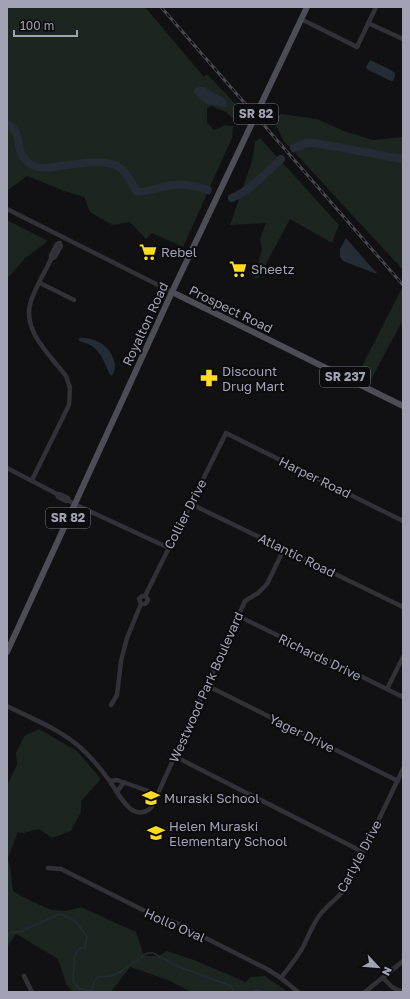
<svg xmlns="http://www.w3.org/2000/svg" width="410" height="999" viewBox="0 0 410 999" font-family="'Golos Text',sans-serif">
	<rect width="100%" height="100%" fill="#111012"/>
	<g fill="#1c251f">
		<path d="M7,7h138l59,70 3,-3 39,41 -4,7 -8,-3 -8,-7 -15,-6 -4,2v15l7,7 11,-5 8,1 -1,12 -49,109 -31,-14 -6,6 -16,-17 -18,3 -22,-13 -6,-15 -20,-6 -37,-15 -20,15z"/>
		<path d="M281,114l36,5 27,12 29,9 30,-3v133l-119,-129 -12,-23z"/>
		<path d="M260,138l79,87 -7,18 -42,-24 -32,60 -4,-2 8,-28 -2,-10 6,-16 -36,2 22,-64 3,-19z"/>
		<path d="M7,220l41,21 -24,18 -17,20z"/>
		<path d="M402,288l1,32 -33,61 -13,-5z"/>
		<path d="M39,729l38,22 24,28 -20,22v11l-10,19 -19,7 -13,-9 -16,4 -5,-1 -10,26 3,13 1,15 2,6 17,9 21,9 14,1 15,-4 55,25 8,24h15l8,-5 27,9 52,22 4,-5 15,-1 23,16h-97l-23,-12 -38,-13 -19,25h-38l-7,-8 -8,-25 -42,-25 -9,13v-162l10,-20 -1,-12 8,-17z"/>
	</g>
	<g fill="#262c36">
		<path d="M370,60l19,9 6,4v3l-2,5h-2l-23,-11 -2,-3z"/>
		<path d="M198,87h6l21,12 2,7 -1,1 -20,-3 -12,-11 1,-4z"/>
		<path d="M346,238l27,31 4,4h-3l-31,-12 -3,-4v-8z"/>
		<path d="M80,338c16,-1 32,9 35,26 0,5 0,9 -4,12 -6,-10 -8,-22 -19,-30 -4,-3 -10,-3 -14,-6z"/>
	</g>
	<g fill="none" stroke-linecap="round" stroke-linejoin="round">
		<g stroke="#262c36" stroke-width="1.5">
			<path d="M7,939l3,-7h10l39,-18c12,2 22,13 28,23l-2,11h-4l-4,3 -2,5 -2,24 5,8 10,3 4,-1 2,-8 4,-5 13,-1 9,-4 24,-17 4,-2h5l24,13 54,20 3,6"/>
			<path d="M251,992l6,-2 9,2"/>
		</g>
		<g stroke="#262c36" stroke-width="8">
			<path d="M7,124c20,10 2,33 30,43 7,2 17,0 24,-1 15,-2 45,-8 58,1 8,5 13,17 18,25 9,0 16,-3 25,-5 16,-4 30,-3 46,3"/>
			<path d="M294,148l12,-5h8l89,16"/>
			<path d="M232,198c19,-8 34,-25 49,-39"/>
		</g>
		<g stroke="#313137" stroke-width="4.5">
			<path d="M301,19l56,28 19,-40"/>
			<path d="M368,23l35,16"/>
			<path d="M7,209l165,83"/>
			<path d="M60,243l1,3 -6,11 -4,2v-4l6,-11z"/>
			<path d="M40,283l34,17"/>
			<path d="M7,468l50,26"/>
			<path d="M32,480l37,-75 1,-17 -4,-12c-16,-21 -45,-46 -35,-75 5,-15 14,-29 20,-42"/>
			<path d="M68,500l-2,1 -8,-4 -1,-3h2l9,4v2l6,4 95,44"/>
			<path d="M191,504l212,103"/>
			<path d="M145,596l81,-163 177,88"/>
			<path d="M238,616l165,81"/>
			<path d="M206,685l192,96"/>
			<path d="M387,689l16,-32"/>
			<path d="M111,705l6,-10 4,-34 6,-23 14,-34 -2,-5 3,-3h3l3,3 -1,3 -2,2h-4"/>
			<path d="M7,706c25,13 53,23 74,42 11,10 20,21 28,32 6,9 16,27 25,31 11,5 21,-4 21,-14l-4,-5 -34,-12 -7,1"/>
			<path d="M174,756l189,96"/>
			<path d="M159,791l86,-190 13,-8 9,-9 17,-35"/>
			<path d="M117,792l7,-10"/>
			<path d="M48,868l13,1 80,40 35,14 91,46 14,9 17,14"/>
			<path d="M24,976l8,16"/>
			<path d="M281,978c7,-10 16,-20 22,-31 5,-10 9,-21 16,-31 8,-11 20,-18 28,-30l56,-117"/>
			<path d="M383,978l9,9 10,5"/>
			<path d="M365,992l38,-31"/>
		</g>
		<g stroke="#4d4d56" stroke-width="6">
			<path d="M172,292l231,114"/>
			<path d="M7,652l165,-360 135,-285"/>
		</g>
		<g stroke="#484850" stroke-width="3">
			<path id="rail" d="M161,7l242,278"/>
		</g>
		<use href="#rail" stroke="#0c0b0d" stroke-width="1.5" stroke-dasharray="4.5" stroke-linecap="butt"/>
	</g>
	<defs>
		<g id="supermarket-bare" transform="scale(1.38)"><path d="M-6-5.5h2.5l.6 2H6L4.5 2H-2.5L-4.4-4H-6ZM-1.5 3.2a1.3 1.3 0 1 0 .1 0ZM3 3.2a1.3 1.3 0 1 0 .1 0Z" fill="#fcdc1e" stroke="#0c0b0d" stroke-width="2.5" paint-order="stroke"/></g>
		<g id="pharmacy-bare" transform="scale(1.38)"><path d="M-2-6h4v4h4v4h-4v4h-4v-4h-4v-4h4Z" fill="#fcdc1e" stroke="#0c0b0d" stroke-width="2.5" paint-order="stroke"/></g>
		<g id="school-bare" transform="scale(1.38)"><path d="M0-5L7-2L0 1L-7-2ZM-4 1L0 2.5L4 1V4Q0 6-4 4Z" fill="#fcdc1e" stroke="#0c0b0d" stroke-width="2.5" paint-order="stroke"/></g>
	</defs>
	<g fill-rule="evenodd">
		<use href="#supermarket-bare" x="148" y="252"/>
		<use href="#supermarket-bare" x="238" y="269"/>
		<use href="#pharmacy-bare" x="209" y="378"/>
		<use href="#school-bare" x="151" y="798"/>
		<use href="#school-bare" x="156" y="833"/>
	</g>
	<g text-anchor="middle" stroke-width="4" stroke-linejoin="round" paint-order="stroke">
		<g fill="#0c0b0d" stroke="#747582" stroke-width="1">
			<rect x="234" y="104" width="44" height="20" rx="3"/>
			<rect x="320" y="367" width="50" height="20" rx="3"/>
			<rect x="46" y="508" width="44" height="20" rx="3"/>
		</g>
		<g font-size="12" font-weight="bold" fill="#a1a3b4">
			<text x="256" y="118">SR 82</text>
			<text x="345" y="381">SR 237</text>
			<text x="68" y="522">SR 82</text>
		</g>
		<g font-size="13" fill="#a1a3b4" stroke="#0c0b0d" text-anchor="start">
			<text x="161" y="257">Rebel</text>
			<text x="251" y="274">Sheetz</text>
			<text x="222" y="376">Discount<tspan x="222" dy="15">Drug Mart</tspan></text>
			<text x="164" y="803">Muraski School</text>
			<text x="169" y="831">Helen Muraski<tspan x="169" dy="15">Elementary School</tspan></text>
		</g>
		<g font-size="13" fill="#a1a3b4" stroke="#0c0b0d">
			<text transform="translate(231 309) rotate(26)" y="5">Prospect Road</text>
			<text transform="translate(145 324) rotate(-65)" y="5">Royalton Road</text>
			<text transform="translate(315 477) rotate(26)" y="5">Harper Road</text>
			<text transform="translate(185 514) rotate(-63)" y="5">Collier Drive</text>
			<text transform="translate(297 555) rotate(26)" y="5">Atlantic Road</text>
			<text transform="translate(320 657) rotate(26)" y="5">Richards Drive</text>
			<text transform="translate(206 687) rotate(-66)" y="5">Westwood Park Boulevard</text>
			<text transform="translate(302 733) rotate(26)" y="5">Yager Drive</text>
			<text transform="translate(359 856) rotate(-62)" y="5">Carlyle Drive</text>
			<text transform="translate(175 925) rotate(24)" y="5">Hollo Oval</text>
		</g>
	</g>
	<rect width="410" height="999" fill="none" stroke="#a1a3b4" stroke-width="16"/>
	<g transform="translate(378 967) rotate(116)" stroke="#0c0b0d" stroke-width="3" paint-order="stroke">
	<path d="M0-3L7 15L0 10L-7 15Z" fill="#a1a3b4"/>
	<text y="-6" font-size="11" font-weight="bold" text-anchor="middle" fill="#a1a3b4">N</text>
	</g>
	<path d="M14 30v6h63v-6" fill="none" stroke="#a1a3b4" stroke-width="2"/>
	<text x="20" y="30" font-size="12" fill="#a1a3b4" stroke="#0c0b0d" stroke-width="3" paint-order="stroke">100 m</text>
</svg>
